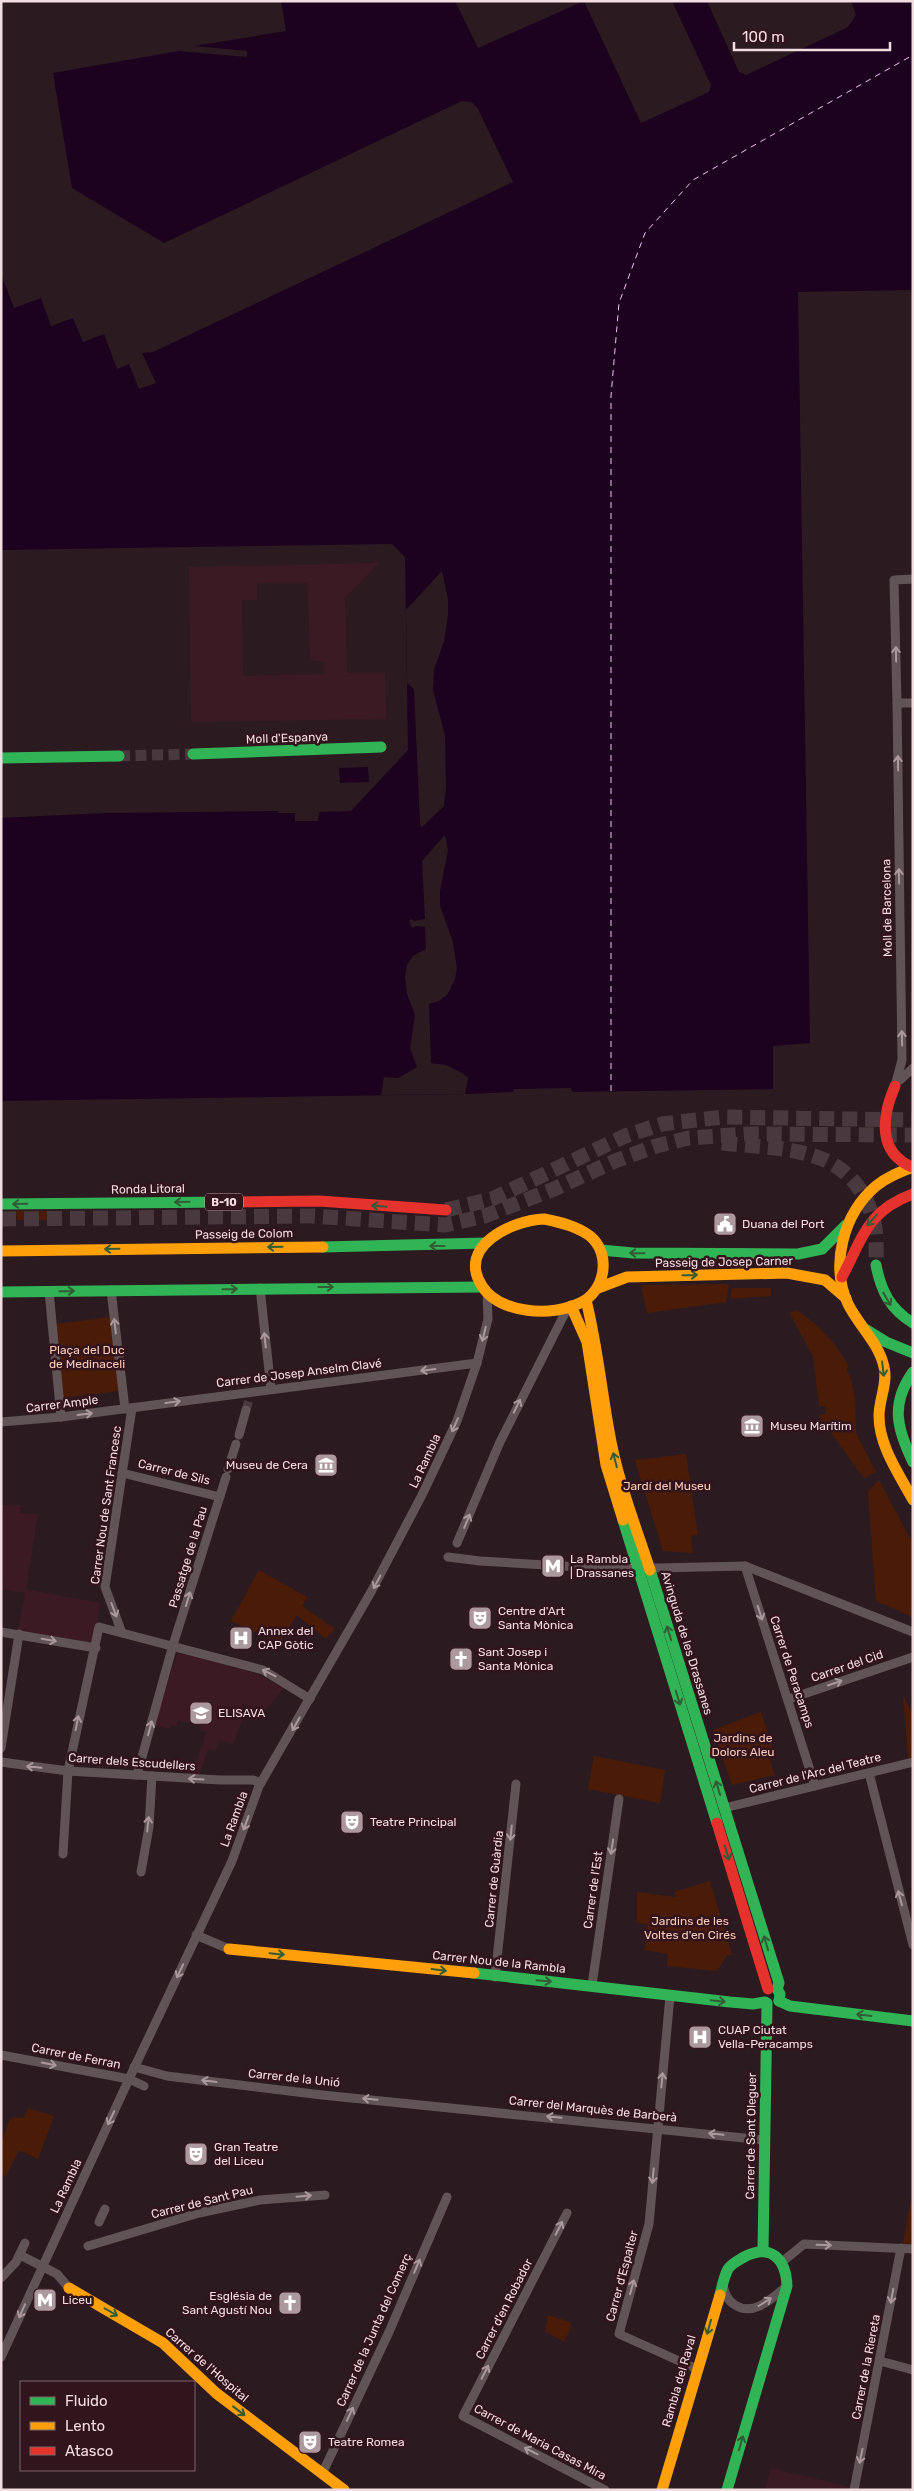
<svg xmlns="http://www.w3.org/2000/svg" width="914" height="2491" viewBox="0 0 914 2491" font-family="Rubik,sans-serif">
	<rect width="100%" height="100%" fill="#2b1b20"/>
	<g fill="#3c1a24" fill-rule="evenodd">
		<path d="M379,563l-34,35 2,75h38l1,46 -195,3 -2,-155zM257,583h51l2,77 14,2v12l-81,2 -1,-76h15z"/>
		<path d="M1,1505h20l-2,8 19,1 -12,75 74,14 -6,40 -76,-12 7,-38 -23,-4 1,-11 -2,-1z"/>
		<path d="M178,1651l82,24 24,13 -22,26 -19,-10 -1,4 3,5 -12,31 -14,-4 -4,11 -7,-2 -8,25h-8l14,-41 -6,-3 1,-3 -23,-7 -2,6 -5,-2 -1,5 -16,-4z"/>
		<path d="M771,2468l79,19v3h-85z"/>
	</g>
	<g fill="#4a1c08">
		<path d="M16,1211h33v9h-32z"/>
		<path d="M729,1284l-3,18 -79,11 -6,-28z"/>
		<path d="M732,1288h39v8l-41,3z"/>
		<path d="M798,1311c22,15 38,32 51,56l-3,2 5,10 4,19 1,35 20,39 -12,6 -46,-63 8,-1 -1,-8h-6l-6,-50 -24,-44z"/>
		<path d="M111,1317l8,74 -56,7 -7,-74z"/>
		<path d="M686,1454l12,81 -7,1 2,17 -30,-2 -28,-91z"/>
		<path d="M879,1480l34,64v73l-37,-16 -8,-110z"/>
		<path d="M259,1570l48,27 -5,9 33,23 -9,10 -29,-24 -17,28 -49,-22z"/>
		<path d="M903,1696l10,17v44l-5,1z"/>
		<path d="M761,1712l12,37 -6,2 8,24 -43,10 -19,-55z"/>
		<path d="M594,1756l71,14 -5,33 -72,-14z"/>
		<path d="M710,1881l22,74h-5l-10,16 -50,-5 1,-12 -23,-4 3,-26 -11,-1v-31l39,5 -2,-5z"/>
		<path d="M28,2108l26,8 -16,43 -19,-9 -13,26 -5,-2 2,-27 -2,-4 9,-24 2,1 1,-3 11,1z"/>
		<path d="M913,2187v57h-10z"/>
		<path d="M548,2315l22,7 1,5 -7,15 -19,-11z"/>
	</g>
	<g fill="#1c021e">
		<path d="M281,1h174l23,47 106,-47 57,122 68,-31 2,-7 -39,-84h35l32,71 7,3 102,-48 8,-12 -5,-14h62v289l-115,2 12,751 -37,3v43l-201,3 -1,-4 -57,1v3l-49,2 -464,7v-283l103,-5 174,-2v2h17v8h23l1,-9 32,-1 57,-61 -3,-193 -13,-13 -391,6v-276l13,34 27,-10 10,28 22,-8 10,24 21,-8 13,35 12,-5 10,25 17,-6 -14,-30 11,-1 360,-170 -36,-75 -6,-5 -9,-1 -298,142 -92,-55 -19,-115 126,-22 68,6v-6l-53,-5 92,-15z"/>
		<path d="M368,767l1,15 -29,1 -1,-15z"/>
	</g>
	<g fill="#2b1b20">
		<path d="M442,571l6,28v16l-4,26 -10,29 -1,20 12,46 1,52 -2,18 -22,21 -2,-2 -6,-136 -7,-6 -1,-73z"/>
		<path d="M445,835l3,15 -8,41v15l13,36 4,26 -2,11 -8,16 -8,6 -10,3 2,59 15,2 16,8 6,5 -3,16 -84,1 3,-18 14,1 19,-11 -7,-19 5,-33 -8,-21 -2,-17 2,-12 6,-9 13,-7 -1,-22 -9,-1 -4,2 -3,-7 2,-2 4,2 10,-2 -3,-58z"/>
	</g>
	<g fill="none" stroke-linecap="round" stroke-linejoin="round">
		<path stroke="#f5c4fb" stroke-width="1" stroke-dasharray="6 5" stroke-linecap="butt" d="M611,1091v-695l8,-93 26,-70 48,-53 220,-125"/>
		<path stroke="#49383d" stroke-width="9" stroke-dasharray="9 4.5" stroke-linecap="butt" d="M246,1410l3,-10"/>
		<path stroke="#49383d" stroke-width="11" stroke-dasharray="11 5.5" stroke-linecap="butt" d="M119,756l74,-2"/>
		<g stroke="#49383d" stroke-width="15" stroke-dasharray="15 8" stroke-linecap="butt">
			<path d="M722,1143c65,7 133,2 152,80 3,13 2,28 2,42"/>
			<path d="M446,1210l46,-11 133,-63 37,-12 61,-7 190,3"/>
			<path d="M1,1219l311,-3 133,9 40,-9 69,-27 61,-28 41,-15 33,-8 59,-4 165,1"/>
		</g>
		<g stroke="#615457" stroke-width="9">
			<path d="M897,703l-3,-123 19,-1"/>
			<path d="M900,1080l13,-12"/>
			<path d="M895,1086l7,-26 -5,-357h16"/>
			<path d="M260,1288l11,101"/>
			<path d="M111,1290l14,119"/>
			<path d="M49,1291l12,126"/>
			<path d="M1,1422l60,-5 416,-54"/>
			<path d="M239,1435l7,-25"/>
			<path d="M228,1469l8,-25"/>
			<path d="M122,1473l98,24"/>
			<path d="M457,1543l43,-101 68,-135"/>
			<path d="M448,1557l32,4 133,8 132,-3 168,66"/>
			<path d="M745,1566l70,220"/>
			<path d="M1,1632l95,16"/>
			<path d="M122,1633l-17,-46 27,-179"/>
			<path d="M789,1699l124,-42"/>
			<path d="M1,1748l18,-114"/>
			<path d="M1,1762l67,9 152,9h33l8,3"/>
			<path d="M869,1773l44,172"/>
			<path d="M137,1775l36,-130 53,-168"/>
			<path d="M724,1808l189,-46"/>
			<path d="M63,1854l5,-83 31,-144 164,43 47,29"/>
			<path d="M141,1872l8,-45 3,-51"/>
			<path d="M196,1935l33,14"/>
			<path d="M495,1977l21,-193"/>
			<path d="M592,1985l27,-186"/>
			<path d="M670,1996l-21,228 -30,110 78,35"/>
			<path d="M1,2055l128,24 15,7"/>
			<path d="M134,2067l33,9 155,19 442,45"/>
			<path d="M567,2213l-104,203 142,74"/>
			<path d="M99,2222l6,-13"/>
			<path d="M88,2246l111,-33 61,-13 65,-5"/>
			<path d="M20,2255l37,19 12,14"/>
			<path d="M782,2262l22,-18 109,5"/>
			<path d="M1,2278l15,-16 9,-19"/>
			<path d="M723,2285c2,9 4,15 12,20 19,12 37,-7 52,-19"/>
			<path d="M1,2357l128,-278 103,-218 27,-75 112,-194 51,-97 35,-74 20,-58 11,-44 -1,-27"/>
			<path d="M880,2361l33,9"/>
			<path d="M322,2474l67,-142 58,-135"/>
			<path d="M854,2490l47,-242"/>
		</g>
		<g stroke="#30b455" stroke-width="11">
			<path d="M193,754l188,-7"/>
			<path d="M1,758l118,-2"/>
			<path d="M1,1204l229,-2"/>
			<path d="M323,1247l163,-4"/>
			<path d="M601,1250l32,3 165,1 24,-5 24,-24"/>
			<path d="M876,1265c5,26 14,44 37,58"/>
			<path d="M1,1292l480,-5"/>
			<path d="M865,1329l21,13 27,11"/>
			<path d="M913,1372c-23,32 -16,57 0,90"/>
			<path d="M623,1520l94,303"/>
			<path d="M650,1570l129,413 -2,6 3,5 -1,7"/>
			<path d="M474,1973l256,29 23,2 12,-2"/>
			<path d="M779,2001l11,5 123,15"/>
			<path d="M763,2250l4,-247"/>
			<path d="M720,2295c2,-8 4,-19 8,-26 3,-5 11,-9 16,-12 27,-14 42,2 43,29l-60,204"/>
		</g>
		<g stroke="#ff9f0a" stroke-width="11">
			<path d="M913,1167c-13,5 -26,10 -37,19 -33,28 -46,79 -28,118 11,22 31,39 36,63 4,16 -5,32 -5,49 0,30 20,58 34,84"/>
			<path d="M544,1219c16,3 33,7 46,17 22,18 15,56 -10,67 -28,14 -80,11 -98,-17 -26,-40 31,-66 62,-67z"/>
			<path d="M1,1251l322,-4"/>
			<path d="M598,1288l29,-11 160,-4 38,7 21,18"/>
			<path d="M586,1300c11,44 15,87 23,131 8,48 26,93 41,139"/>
			<path d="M571,1306l16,36 19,123 17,55"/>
			<path d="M229,1949l245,24"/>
			<path d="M69,2288l94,55 53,50 128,97"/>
			<path d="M662,2490l58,-195"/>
		</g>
		<g stroke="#e5322d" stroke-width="11">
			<path d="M895,1086c-13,30 -18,66 17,81"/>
			<path d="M230,1202l89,-1 127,9"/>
			<path d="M842,1277c21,-40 25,-66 71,-83"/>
			<path d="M717,1823l51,166"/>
		</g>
	</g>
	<defs><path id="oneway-shaft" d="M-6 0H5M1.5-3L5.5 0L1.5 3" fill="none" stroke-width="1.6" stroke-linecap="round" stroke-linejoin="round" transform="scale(1.25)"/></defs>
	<g stroke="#aa989c">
		<use href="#oneway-shaft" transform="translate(896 654) rotate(-91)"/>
		<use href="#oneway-shaft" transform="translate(898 763) rotate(-91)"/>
		<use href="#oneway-shaft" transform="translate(899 876) rotate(-91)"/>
		<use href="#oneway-shaft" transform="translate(902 1038) rotate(-91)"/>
		<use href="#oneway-shaft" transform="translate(115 1326) rotate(-97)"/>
		<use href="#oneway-shaft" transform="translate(484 1334) rotate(104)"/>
		<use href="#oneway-shaft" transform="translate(265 1340) rotate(-96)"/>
		<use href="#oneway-shaft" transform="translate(428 1370) rotate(173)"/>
		<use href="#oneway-shaft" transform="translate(173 1402) rotate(-8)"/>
		<use href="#oneway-shaft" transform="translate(517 1406) rotate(-64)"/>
		<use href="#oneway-shaft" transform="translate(85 1414) rotate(-7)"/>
		<use href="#oneway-shaft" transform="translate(455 1425) rotate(114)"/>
		<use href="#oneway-shaft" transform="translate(467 1521) rotate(-68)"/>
		<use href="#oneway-shaft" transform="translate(377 1582) rotate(118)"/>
		<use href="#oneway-shaft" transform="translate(188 1599) rotate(-73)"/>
		<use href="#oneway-shaft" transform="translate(114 1610) rotate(69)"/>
		<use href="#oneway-shaft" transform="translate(760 1613) rotate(72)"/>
		<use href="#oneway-shaft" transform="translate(49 1640) rotate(10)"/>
		<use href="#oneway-shaft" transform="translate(269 1673) rotate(-153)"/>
		<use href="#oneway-shaft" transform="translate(835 1683) rotate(-19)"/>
		<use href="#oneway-shaft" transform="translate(77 1723) rotate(-79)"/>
		<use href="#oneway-shaft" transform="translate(296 1724) rotate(119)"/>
		<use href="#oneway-shaft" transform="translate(150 1728) rotate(-75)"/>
		<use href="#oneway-shaft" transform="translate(34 1767) rotate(-174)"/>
		<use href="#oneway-shaft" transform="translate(196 1779) rotate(-177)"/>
		<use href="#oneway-shaft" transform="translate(246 1823) rotate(110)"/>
		<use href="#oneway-shaft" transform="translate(148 1824) rotate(-84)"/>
		<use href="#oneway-shaft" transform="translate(511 1833) rotate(96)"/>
		<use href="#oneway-shaft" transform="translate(612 1847) rotate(98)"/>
		<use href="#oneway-shaft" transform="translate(900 1898) rotate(-105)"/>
		<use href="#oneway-shaft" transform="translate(180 1971) rotate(115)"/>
		<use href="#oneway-shaft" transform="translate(49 2064) rotate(11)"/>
		<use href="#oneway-shaft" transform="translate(662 2080) rotate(-85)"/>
		<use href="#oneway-shaft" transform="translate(209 2081) rotate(-173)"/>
		<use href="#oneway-shaft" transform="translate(370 2099) rotate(-175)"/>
		<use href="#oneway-shaft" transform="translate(554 2117) rotate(-174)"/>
		<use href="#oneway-shaft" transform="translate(111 2118) rotate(115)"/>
		<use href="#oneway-shaft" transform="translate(716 2134) rotate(-174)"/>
		<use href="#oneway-shaft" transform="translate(653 2176) rotate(95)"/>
		<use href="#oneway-shaft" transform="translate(304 2196) rotate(-5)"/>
		<use href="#oneway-shaft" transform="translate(559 2228) rotate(-63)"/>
		<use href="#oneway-shaft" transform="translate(824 2245) rotate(2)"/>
		<use href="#oneway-shaft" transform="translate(417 2266) rotate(-67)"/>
		<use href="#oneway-shaft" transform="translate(632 2287) rotate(-75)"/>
		<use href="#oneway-shaft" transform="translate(892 2296) rotate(100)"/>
		<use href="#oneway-shaft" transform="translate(765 2302) rotate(-32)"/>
		<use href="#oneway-shaft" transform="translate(22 2311) rotate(114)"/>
		<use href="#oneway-shaft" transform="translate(485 2372) rotate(-63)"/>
		<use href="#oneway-shaft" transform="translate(350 2414) rotate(-65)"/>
		<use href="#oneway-shaft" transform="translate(531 2451) rotate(-153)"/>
		<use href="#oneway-shaft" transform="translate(861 2456) rotate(102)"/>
	</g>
	<g stroke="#315c36">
		<use href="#oneway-shaft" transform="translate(182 1202) rotate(179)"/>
		<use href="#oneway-shaft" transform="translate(20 1204) rotate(179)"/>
		<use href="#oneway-shaft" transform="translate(379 1206) rotate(-175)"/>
		<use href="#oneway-shaft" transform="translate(872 1220) rotate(132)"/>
		<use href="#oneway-shaft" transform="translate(437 1246) rotate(-180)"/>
		<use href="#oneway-shaft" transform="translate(275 1247) rotate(179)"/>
		<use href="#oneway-shaft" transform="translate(112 1249) rotate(179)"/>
		<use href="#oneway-shaft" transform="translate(637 1253) rotate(-179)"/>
		<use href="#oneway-shaft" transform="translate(690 1275) rotate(-1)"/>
		<use href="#oneway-shaft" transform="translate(326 1287)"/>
		<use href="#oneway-shaft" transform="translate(230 1289) rotate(-1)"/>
		<use href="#oneway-shaft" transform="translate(67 1291) rotate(-1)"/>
		<use href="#oneway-shaft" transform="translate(887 1299) rotate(60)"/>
		<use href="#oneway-shaft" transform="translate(883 1369) rotate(83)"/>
		<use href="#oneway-shaft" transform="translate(615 1460) rotate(-104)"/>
		<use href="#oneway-shaft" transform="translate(669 1633) rotate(-107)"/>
		<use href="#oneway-shaft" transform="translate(678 1698) rotate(73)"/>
		<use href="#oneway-shaft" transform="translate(718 1788) rotate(-107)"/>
		<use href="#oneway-shaft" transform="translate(727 1853) rotate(73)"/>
		<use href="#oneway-shaft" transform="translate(766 1943) rotate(-107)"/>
		<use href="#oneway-shaft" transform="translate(277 1954) rotate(6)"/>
		<use href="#oneway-shaft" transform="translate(439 1970) rotate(7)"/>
		<use href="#oneway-shaft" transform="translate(544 1981) rotate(5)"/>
		<use href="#oneway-shaft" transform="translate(718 2001) rotate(6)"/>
		<use href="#oneway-shaft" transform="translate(864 2015) rotate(-173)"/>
		<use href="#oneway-shaft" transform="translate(111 2312) rotate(30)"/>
		<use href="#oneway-shaft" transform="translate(709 2327) rotate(106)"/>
		<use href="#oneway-shaft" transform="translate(239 2411) rotate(38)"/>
		<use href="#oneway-shaft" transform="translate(741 2443) rotate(-74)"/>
	</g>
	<defs>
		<g id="civic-square" transform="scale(1.25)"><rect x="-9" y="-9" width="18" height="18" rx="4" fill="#ac999d" stroke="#32141d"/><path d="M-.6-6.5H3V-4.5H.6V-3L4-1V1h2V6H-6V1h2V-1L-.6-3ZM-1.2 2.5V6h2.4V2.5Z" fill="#fff"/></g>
		<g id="museum-square" transform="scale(1.25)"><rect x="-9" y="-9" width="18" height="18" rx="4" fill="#ac999d" stroke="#32141d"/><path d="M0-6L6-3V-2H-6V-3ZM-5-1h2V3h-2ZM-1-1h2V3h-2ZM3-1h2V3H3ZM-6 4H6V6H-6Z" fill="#fff"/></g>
		<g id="metro-square" transform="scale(1.25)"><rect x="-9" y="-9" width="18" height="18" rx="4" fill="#ac999d" stroke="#32141d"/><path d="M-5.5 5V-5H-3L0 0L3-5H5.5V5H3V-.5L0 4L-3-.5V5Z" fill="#fff"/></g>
		<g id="theatre-square" transform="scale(1.25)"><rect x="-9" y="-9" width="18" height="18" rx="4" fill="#ac999d" stroke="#32141d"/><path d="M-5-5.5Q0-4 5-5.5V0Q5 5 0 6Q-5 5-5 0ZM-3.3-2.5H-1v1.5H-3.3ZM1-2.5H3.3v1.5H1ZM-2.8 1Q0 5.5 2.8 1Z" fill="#fff"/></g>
		<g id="hospital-square" transform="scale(1.25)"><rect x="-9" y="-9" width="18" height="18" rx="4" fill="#ac999d" stroke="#32141d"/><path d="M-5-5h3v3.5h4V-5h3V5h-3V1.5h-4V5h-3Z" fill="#fff"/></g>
		<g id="church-square" transform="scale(1.25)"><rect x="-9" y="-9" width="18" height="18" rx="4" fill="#ac999d" stroke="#32141d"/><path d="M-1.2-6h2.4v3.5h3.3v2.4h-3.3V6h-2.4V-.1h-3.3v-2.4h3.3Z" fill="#fff"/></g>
		<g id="university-square" transform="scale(1.25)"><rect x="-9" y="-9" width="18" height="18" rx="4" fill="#ac999d" stroke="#32141d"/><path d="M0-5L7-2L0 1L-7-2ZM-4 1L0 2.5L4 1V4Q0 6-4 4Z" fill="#fff"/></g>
	</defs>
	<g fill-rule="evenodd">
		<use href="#civic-square" x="725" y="1224"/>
		<use href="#museum-square" x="752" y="1426"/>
		<use href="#museum-square" x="326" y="1465"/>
		<use href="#metro-square" x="553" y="1566"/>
		<use href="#theatre-square" x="480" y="1618"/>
		<use href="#hospital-square" x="241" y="1638"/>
		<use href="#church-square" x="461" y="1659"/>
		<use href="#university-square" x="201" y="1713"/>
		<use href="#theatre-square" x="352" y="1822"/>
		<use href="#hospital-square" x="700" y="2037"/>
		<use href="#theatre-square" x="196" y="2154"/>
		<use href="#metro-square" x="45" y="2300"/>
		<use href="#church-square" x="290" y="2303"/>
		<use href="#theatre-square" x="310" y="2442"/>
	</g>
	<g text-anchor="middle" stroke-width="5" stroke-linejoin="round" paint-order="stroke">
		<rect fill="#32141d" stroke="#b8a1a6" stroke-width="1" x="205" y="1193.5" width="38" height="17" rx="4"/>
		<g font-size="11" font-weight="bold" fill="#f2dde1">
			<text x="224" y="1206">B-10</text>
		</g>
		<g font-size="12" fill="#f2dde1" stroke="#32141d">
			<text transform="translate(287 738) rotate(-2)" y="4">Moll d'Espanya</text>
			<text transform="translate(887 908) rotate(-91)" y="4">Moll de Barcelona</text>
			<text transform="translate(148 1189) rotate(-1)" y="4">Ronda Litoral</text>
			<text transform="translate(244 1234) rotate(-1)" y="4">Passeig de Colom</text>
			<text transform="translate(724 1262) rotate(-1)" y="4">Passeig de Josep Carner</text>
			<text transform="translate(299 1373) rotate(-7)" y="4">Carrer de Josep Anselm Clavé</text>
			<text transform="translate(62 1404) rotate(-7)" y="4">Carrer Ample</text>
			<text transform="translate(425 1461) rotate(-65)" y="4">La Rambla</text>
			<text transform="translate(174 1472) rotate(14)" y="4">Carrer de Sils</text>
			<text transform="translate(106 1505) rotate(-82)" y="4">Carrer Nou de Sant Francesc</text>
			<text transform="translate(188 1557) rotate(-73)" y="4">Passatge de la Pau</text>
			<text transform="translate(687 1643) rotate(73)" y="4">Avinguda de les Drassanes</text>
			<text transform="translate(847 1666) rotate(-19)" y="4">Carrer del Cid</text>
			<text transform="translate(792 1672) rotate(72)" y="4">Carrer de Peracamps</text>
			<text transform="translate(132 1762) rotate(4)" y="4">Carrer dels Escudellers</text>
			<text transform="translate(815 1773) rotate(-14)" y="4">Carrer de l'Arc del Teatre</text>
			<text transform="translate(234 1819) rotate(-70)" y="4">La Rambla</text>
			<text transform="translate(494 1879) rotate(-84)" y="4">Carrer de Guàrdia</text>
			<text transform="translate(593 1890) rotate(-82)" y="4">Carrer de l'Est</text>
			<text transform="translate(499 1962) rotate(6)" y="4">Carrer Nou de la Rambla</text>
			<text transform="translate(76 2056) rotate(11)" y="4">Carrer de Ferran</text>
			<text transform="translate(294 2078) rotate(6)" y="4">Carrer de la Unió</text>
			<text transform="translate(593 2109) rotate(6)" y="4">Carrer del Marquès de Barberà</text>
			<text transform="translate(751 2136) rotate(-89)" y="4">Carrer de Sant Oleguer</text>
			<text transform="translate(66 2186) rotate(-65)" y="4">La Rambla</text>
			<text transform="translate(202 2202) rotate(-14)" y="4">Carrer de Sant Pau</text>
			<text transform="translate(622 2276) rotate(-75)" y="4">Carrer d'Espalter</text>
			<text transform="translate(504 2309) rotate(-63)" y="4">Carrer d'en Robador</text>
			<text transform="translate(374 2330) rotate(-66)" y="4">Carrer de la Junta del Comerç</text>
			<text transform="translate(207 2365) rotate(41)" y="4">Carrer de l'Hospital</text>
			<text transform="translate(866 2367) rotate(-79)" y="4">Carrer de la Riereta</text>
			<text transform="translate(679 2381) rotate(-74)" y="4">Rambla del Raval</text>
			<text transform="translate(540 2442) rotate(28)" y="4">Carrer de Maria Casas Mira</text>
		</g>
		<g font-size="12" fill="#f2dde1" stroke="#32141d" text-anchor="start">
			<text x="742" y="1228">Duana del Port</text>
			<text x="770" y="1430">Museu Marítim</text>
			<text x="308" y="1469" text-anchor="end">Museu de Cera</text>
			<text x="570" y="1563">La Rambla<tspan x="570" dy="14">| Drassanes</tspan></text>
			<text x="498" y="1615">Centre d'Art<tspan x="498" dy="14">Santa Mònica</tspan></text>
			<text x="258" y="1635">Annex del<tspan x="258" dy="14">CAP Gòtic</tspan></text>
			<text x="478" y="1656">Sant Josep i<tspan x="478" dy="14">Santa Mònica</tspan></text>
			<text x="218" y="1717">ELISAVA</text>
			<text x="370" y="1826">Teatre Principal</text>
			<text x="718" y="2034">CUAP Ciutat<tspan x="718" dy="14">Vella-Peracamps</tspan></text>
			<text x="214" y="2151">Gran Teatre<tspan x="214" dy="14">del Liceu</tspan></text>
			<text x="272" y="2300" text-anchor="end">Església de<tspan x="272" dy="14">Sant Agustí Nou</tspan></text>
			<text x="62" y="2304">Liceu</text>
			<text x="328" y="2446">Teatre Romea</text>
		</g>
		<g font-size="12" fill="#fecdba" stroke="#32141d">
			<text x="87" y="1354">Plaça del Duc<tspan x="87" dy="14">de Medinaceli</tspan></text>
			<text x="667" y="1490">Jardí del Museu</text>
			<text x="743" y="1742">Jardins de<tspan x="743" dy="14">Dolors Aleu</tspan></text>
			<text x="690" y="1925">Jardins de les<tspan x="690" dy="14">Voltes d'en Cirés</tspan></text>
		</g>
	</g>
	<rect width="914" height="2491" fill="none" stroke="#f2dde1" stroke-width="5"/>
	<rect x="20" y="2381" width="175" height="90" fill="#32141d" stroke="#7f646b"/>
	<rect x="30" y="2397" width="25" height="8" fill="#30b455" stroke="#7f646b"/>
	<text x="65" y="2406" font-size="15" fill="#f2dde1">Fluido</text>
	<rect x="30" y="2422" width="25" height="8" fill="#ff9f0a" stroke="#7f646b"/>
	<text x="65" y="2431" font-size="15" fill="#f2dde1">Lento</text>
	<rect x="30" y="2447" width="25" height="8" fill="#e5322d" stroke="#7f646b"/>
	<text x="65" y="2456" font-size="15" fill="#f2dde1">Atasco</text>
	<path d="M734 42v8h156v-8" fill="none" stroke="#f2dde1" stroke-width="2.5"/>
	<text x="742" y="42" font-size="15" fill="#f2dde1" stroke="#32141d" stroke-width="4" paint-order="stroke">100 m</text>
</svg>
